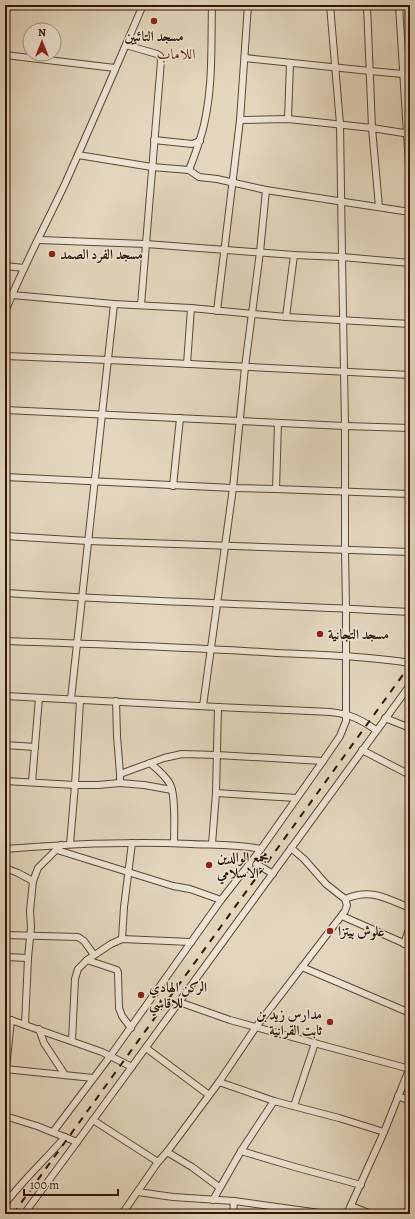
<svg xmlns="http://www.w3.org/2000/svg" width="415" height="1219" viewBox="0 0 415 1219" font-family="Alegreya,Amiri,serif">
	<rect width="100%" height="100%" fill="#e3d6bd"/>
	<filter id="stains"><feTurbulence type="fractalNoise" baseFrequency=".005" numOctaves="4"/><feColorMatrix values="0 0 0 0 .2 0 0 0 0 .09 0 0 0 0 .02 0 0 0 .5 -.17"/></filter>
	<radialGradient id="worn" r=".72"><stop offset=".6" stop-color="#630" stop-opacity="0"/><stop offset="1" stop-color="#630" stop-opacity=".3"/></radialGradient>
	<g fill="none" stroke-linecap="round" stroke-linejoin="round">
		<g stroke="#5e4633" stroke-width="8">
			<g id="minor">
				<path d="M236,5h42"/>
				<path d="M367,5l5,123 7,79"/>
				<path d="M399,5l11,177"/>
				<path d="M126,45l31,9 3,2 1,5 -20,244"/>
				<path d="M5,55l110,13"/>
				<path d="M245,58l125,13 33,3"/>
				<path d="M288,119l2,-56"/>
				<path d="M240,120l48,-1 84,9 38,6"/>
				<path d="M154,140l38,4 8,-3"/>
				<path d="M78,155l74,12 37,3 10,7 18,2 49,11 144,22"/>
				<path d="M189,170c6,-16 13,-33 16,-50 8,-37 6,-77 7,-115"/>
				<path d="M39,240l107,4 148,11 48,2 -2,-133 -10,-119"/>
				<path d="M5,266l19,2"/>
				<path d="M12,295l102,9 77,4 95,9 124,7"/>
				<path d="M217,311l23,-191 8,-115"/>
				<path d="M5,312c17,-43 39,-84 59,-126 27,-60 53,-121 79,-181"/>
				<path d="M286,317l8,-62"/>
				<path d="M5,356l103,4 302,15"/>
				<path d="M187,364l4,-56"/>
				<path d="M5,410l340,16 65,2"/>
				<path d="M5,477l228,11 43,1 134,5"/>
				<path d="M173,486l7,-68"/>
				<path d="M276,489l2,-66"/>
				<path d="M5,536l83,5 322,11"/>
				<path d="M5,593c135,9 270,11 405,19"/>
				<path d="M5,641c91,3 182,6 272,12 44,2 89,3 133,10"/>
				<path d="M5,696l213,11 112,5c20,2 30,7 46,18"/>
				<path d="M71,699l43,-395"/>
				<path d="M116,701l1,35 3,38v9"/>
				<path d="M203,706l30,-218 12,-121 15,-115 6,-62"/>
				<path d="M385,718l25,10"/>
				<path d="M5,745l30,2"/>
				<path d="M362,750l48,25"/>
				<path d="M150,763c7,6 15,12 20,21 6,12 4,44 4,59"/>
				<path d="M120,774l44,-16 18,-4 35,1 106,6"/>
				<path d="M5,781l70,4h23l22,-2 24,2 28,5"/>
				<path d="M32,782l7,-84"/>
				<path d="M216,793l80,5"/>
				<path d="M410,832v7"/>
				<path d="M70,844l5,-59 5,-84"/>
				<path d="M212,844l4,-51 2,-86"/>
				<path d="M5,849c62,-5 124,-8 186,-5 23,1 47,0 70,5"/>
				<path d="M57,850l116,36 17,3 31,11"/>
				<path d="M252,861l21,13"/>
				<path d="M5,868l13,5 15,8"/>
				<path d="M345,899c27,-11 40,-1 65,9"/>
				<path d="M342,916l68,30"/>
				<path d="M5,935l73,2 6,4 10,14"/>
				<path d="M122,939l2,-32 8,-64"/>
				<path d="M404,944l6,-18"/>
				<path d="M5,957l23,1"/>
				<path d="M87,960l30,10 1,3 1,35 3,8 9,12"/>
				<path d="M302,967l108,46"/>
				<path d="M179,1002l51,18 180,49"/>
				<path d="M5,1018l97,34 30,15"/>
				<path d="M25,1025l3,-67 3,-31 -1,-16 3,-30 5,-13 23,-23"/>
				<path d="M39,1029l5,14 21,32"/>
				<path d="M72,1041l3,-62 3,-10 9,-9 24,-16 11,-5 69,3"/>
				<path d="M146,1048l63,47"/>
				<path d="M5,1069l88,9"/>
				<path d="M5,1078l6,-58"/>
				<path d="M219,1082l55,19 65,17 45,14"/>
				<path d="M398,1096l12,5"/>
				<path d="M294,1106l21,-63"/>
				<path d="M5,1116l32,10 40,16"/>
				<path d="M93,1120l65,42"/>
				<path d="M53,1132l58,-77 110,-155 40,-51 62,-88 17,-25 6,-15v-113l-1,-58v-124l-3,-169 68,6"/>
				<path d="M241,1151l54,16 66,18"/>
				<path d="M167,1152l25,15 27,20"/>
				<path d="M138,1192l35,5 61,4 93,13"/>
				<path d="M213,1200l28,-49 33,-50"/>
				<path d="M5,1204c18,-24 40,-44 60,-67"/>
				<path d="M351,1206l20,8"/>
				<path d="M24,1214l53,-72 333,-457"/>
				<path d="M122,1214l36,-52 9,-10 52,-70 37,-55 89,-116 2,-6 -2,-6 -19,-15 -22,-25 -13,-11"/>
				<path d="M233,1214l1,-13"/>
				<path d="M347,1214l37,-82 26,-65"/>
			</g>
		</g>
		<use href="#minor" stroke="#ede4d4" stroke-width="6"/>
		<path stroke="#311605" stroke-width="2" stroke-dasharray="7 7" stroke-linecap="butt" d="M13,1214l397,-549"/>
	</g>
	<g fill="#8f2418" stroke="#ede4d4" stroke-width="1.5">
		<circle cx="154" cy="21" r="4"/>
		<circle cx="52" cy="254" r="4"/>
		<circle cx="320" cy="634" r="4"/>
		<circle cx="209" cy="865" r="4"/>
		<circle cx="330" cy="931" r="4"/>
		<circle cx="141" cy="995" r="4"/>
		<circle cx="330" cy="1022" r="4"/>
	</g>
	<g text-anchor="middle" stroke-width="3" stroke-linejoin="round" paint-order="stroke">
		<g font-size="14" font-weight="bold" fill="#311605" stroke="#ede4d4" text-anchor="start">
			<text x="154" y="41" text-anchor="middle">مسجد التائبين</text>
			<text x="60" y="259">مسجد الفرد الصمد</text>
			<text x="328" y="639">مسجد التجانية</text>
			<text x="217" y="862">مجمع الوالدين<tspan x="217" dy="16">الاسلامي</tspan></text>
			<text x="338" y="936">علوش بيتزا</text>
			<text x="149" y="992">الركن الهادي<tspan x="149" dy="16">للاقاشي</tspan></text>
			<text x="322" y="1019" text-anchor="end">مدارس زيد بن<tspan x="322" dy="16">ثابت القرانية</tspan></text>
		</g>
		<g font-size="15" fill="#7a1f14" stroke="#ede4d4">
			<text x="176" y="59">اللاماب</text>
		</g>
	</g>
	<rect width="415" height="1219" fill="none" stroke="#e3d6bd" stroke-width="20"/>
	<rect x="6" y="6" width="403" height="1207" fill="none" stroke="#311605" stroke-width="2"/>
	<rect x="10" y="10" width="395" height="1199" fill="none" stroke="#311605"/>
	<g transform="translate(42 42)"><circle r="19" fill="#ede4d4" stroke="#a29281"/>
	<path d="M0-3L7 15L0 10L-7 15Z" fill="#8f2418"/>
	<text y="-6" font-size="11" font-weight="bold" text-anchor="middle" fill="#311605">N</text>
	</g>
	<path d="M24 1189v6h94v-6" fill="none" stroke="#311605" stroke-width="2"/>
	<text x="30" y="1189" font-size="12" fill="#311605" stroke="#ede4d4" stroke-width="3" paint-order="stroke">100 m</text>
	<rect width="100%" height="100%" filter="url(#stains)"/>
	<rect width="100%" height="100%" fill="url(#worn)"/>
</svg>
